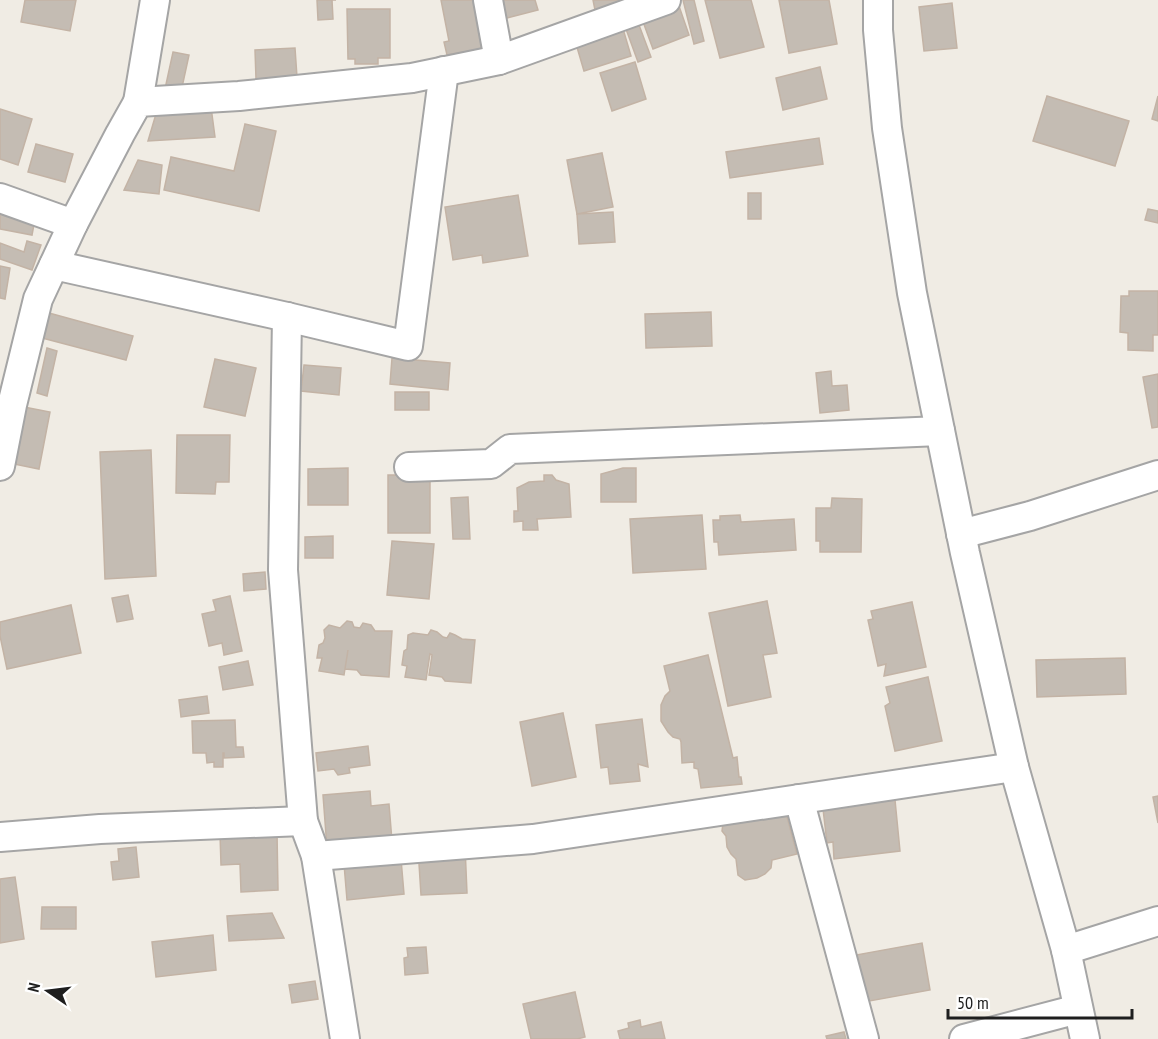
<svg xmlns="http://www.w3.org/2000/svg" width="1158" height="1039" viewBox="0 0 1158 1039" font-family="'PT Sans Narrow',sans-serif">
	<rect width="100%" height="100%" fill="#f0ece4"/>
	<g fill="#c4bcb3" stroke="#c3b3a5" stroke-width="1.5">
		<path d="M25,0h51l-6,31 -49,-9z"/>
		<path d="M317,0h19h-4l1,19 -15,1z"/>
		<path d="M441,0h35l9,48 -38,7 -3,-13 5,-1z"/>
		<path d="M494,0h41l3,10 -39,10z"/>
		<path d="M593,0h38l-36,10z"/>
		<path d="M683,0h11l10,41 -10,3z"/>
		<path d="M705,0h46l13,47 -44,11z"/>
		<path d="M779,0h50l8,44 -48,9z"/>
		<path d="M952,3l5,45 -33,3 -5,-44z"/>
		<path d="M679,6l10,29 -36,14 -11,-30z"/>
		<path d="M347,9h43v49h-12v6h-23v-5h-7z"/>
		<path d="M621,22l10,34 -47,15 -10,-34z"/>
		<path d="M639,25l12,32 -13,5 -12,-33z"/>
		<path d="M295,48l2,29 -41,2 -1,-29z"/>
		<path d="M173,52l16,3 -8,37 -16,-3z"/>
		<path d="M635,62l11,37 -34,12 -12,-38z"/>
		<path d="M820,67l7,32 -44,11 -7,-32z"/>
		<path d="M1047,96l82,25 -14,45 -82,-25z"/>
		<path d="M1158,96v25l-6,-2z"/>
		<path d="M211,107l4,30 -67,4 8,-27z"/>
		<path d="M0,109l32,10 -14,46 -18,-6z"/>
		<path d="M245,124l31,7 -17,80 -95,-21 7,-33 63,14z"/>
		<path d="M819,138l4,26 -93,14 -4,-26z"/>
		<path d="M36,144l37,10 -8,28 -37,-10z"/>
		<path d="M602,153l11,54 -36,7 -10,-54z"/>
		<path d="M138,160l24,5 -3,29 -35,-4z"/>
		<rect x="748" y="193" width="13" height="26"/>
		<path d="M518,195l10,61 -45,7 -1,-8 -29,5 -8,-53z"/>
		<path d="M1148,209l10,2v12l-13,-3z"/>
		<path d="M0,212l35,7 -3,16 -32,-6z"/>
		<path d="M613,212l2,30 -36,2 -2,-30z"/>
		<path d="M27,241l14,4 -9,25 -32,-11v-16l24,9z"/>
		<path d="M0,266l10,2 -5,31 -5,-1z"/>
		<path d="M1129,291h29v44h-5v16l-25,-1v-17l-8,-1 1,-36h8z"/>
		<path d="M711,312l1,34 -66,2 -1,-34z"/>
		<path d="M49,313l84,23 -7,24 -84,-22z"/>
		<path d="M47,348l10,3 -10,45 -10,-3z"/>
		<path d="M392,358l58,5 -2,27 -58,-6z"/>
		<path d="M215,359l41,9 -11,48 -41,-9z"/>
		<path d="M304,365l37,3 -2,27 -38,-4z"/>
		<path d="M831,371l1,15 15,-1 2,25 -29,3 -4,-40z"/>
		<path d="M1158,374v53l-6,1 -9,-51z"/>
		<rect x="395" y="392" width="34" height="18"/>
		<path d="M19,406l31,6 -11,57 -30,-6z"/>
		<path d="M177,435h53l-1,47h-13l-1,12 -39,-1z"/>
		<path d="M151,450l5,126 -51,3 -5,-127z"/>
		<path d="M348,468v37h-40v-36z"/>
		<path d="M623,468h13v34h-35v-28z"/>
		<rect x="388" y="475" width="42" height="58"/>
		<path d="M544,475h8l4,5 13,4 2,33 -34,2 1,11h-15v-9l-9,1v-11h4l-1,-23 12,-6 15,-1z"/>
		<path d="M468,497l2,42h-17l-2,-41z"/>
		<path d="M832,498l30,1 -1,53h-41v-11h-4v-33h15z"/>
		<path d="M702,515l4,54 -73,4 -3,-54z"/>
		<path d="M740,515l1,7 53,-3 2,31 -77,5 -1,-13h-4l-1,-22h7v-4z"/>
		<path d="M333,536v22h-28v-21z"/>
		<path d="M392,541l42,3 -5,55 -42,-4z"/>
		<path d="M265,572l1,17 -22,2 -1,-17z"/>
		<path d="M128,595l5,24 -16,3 -5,-24z"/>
		<path d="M230,596l12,55 -18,4 -2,-12 -13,3 -7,-32 14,-3 -3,-11z"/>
		<path d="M767,601l10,52 -14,2 8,42 -43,9 -19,-93z"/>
		<path d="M912,602l14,65 -42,9 2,-12 -8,2 -10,-46 5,-1 -2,-8z"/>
		<path d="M71,605l10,48 -74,16 -7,-33v-14z"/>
		<path d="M347,621l5,1 2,5 6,1 3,-5 8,2 4,6h17l-3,46 -28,-2 -4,-5 -12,-1 3,-19 -4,25 -25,-4 3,-13h-5l2,-13 4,-2 2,-5 -1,-8 5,-5 11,3z"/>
		<path d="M431,630l6,2 6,5 4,1 3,-5 5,2 7,4 13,1 -4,43 -26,-2 -3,-4 -13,-2 3,-20 -2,-1 -4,26 -21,-3 2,-11 -5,-1 2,-14 3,-2 1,-14 5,-2 15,2z"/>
		<path d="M708,655l25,103 4,-1 2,20h2l1,7 -41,4 -3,-19 -4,-1v-6l-12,1 -1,-21 -1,-3 -7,-2 -5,-5 -7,-11v-16l4,-9 5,-5 -6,-25z"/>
		<path d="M1125,658l1,36 -89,3 -1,-37z"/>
		<path d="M248,661l5,24 -30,5 -4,-23z"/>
		<path d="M928,677l14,64 -47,10 -10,-45 5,-3 -4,-16z"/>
		<path d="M207,696l2,17 -28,4 -2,-17z"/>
		<path d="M563,713l13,64 -44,9 -12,-64z"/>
		<path d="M642,719l6,48 -10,-3 2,17 -30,3 -2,-17 -7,1 -5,-43z"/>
		<path d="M235,720l1,27h7l1,10 -20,1v-5h-1v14h-9v-5l-7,1 -1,-10h-13l-1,-32z"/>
		<path d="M368,746l2,19 -21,3 1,5 -12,2 -4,-6 -16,2 -2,-18z"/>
		<path d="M370,791l1,15 18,-2 3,37 -65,7 -4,-53z"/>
		<path d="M1158,796v27l-5,-26z"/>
		<path d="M895,800l5,51 -66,8 -1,-17 -6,1 -4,-34z"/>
		<path d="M761,813l2,7 23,-7 11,41 -25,6 -1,8 -6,6 -8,4 -12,2 -7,-5 -2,-16 -5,-5 -4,-7 -1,-11 -4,-5 1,-8 19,-8 7,6 4,-1z"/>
		<path d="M277,832l1,58 -37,2 -1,-28 -19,1 -1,-31z"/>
		<path d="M465,846l2,47 -46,2 -3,-47z"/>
		<path d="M136,847l3,30 -26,3 -2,-18 8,-1 -1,-12z"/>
		<path d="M401,859l3,35 -57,6 -3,-36z"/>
		<path d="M15,877l9,62 -24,4v-64z"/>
		<path d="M42,907h34v22h-35z"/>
		<path d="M272,913l12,25 -55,3 -2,-25z"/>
		<path d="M213,935l3,35 -60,7 -4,-35z"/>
		<path d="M922,943l8,47 -66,12 -8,-47z"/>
		<path d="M426,947l2,26 -23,2 -1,-17 4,-1 -1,-9z"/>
		<path d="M315,981l3,18 -26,4 -3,-18z"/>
		<path d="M575,992l10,45 -8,2h-46l-8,-35z"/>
		<path d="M640,1020l1,7 20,-5 4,17h-45l-2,-8 11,-3 -1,-5z"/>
		<path d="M844,1032l2,7h-19l-1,-3z"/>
	</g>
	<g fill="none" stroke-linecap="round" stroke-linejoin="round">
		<g stroke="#a5a5a5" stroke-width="32">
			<g id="minor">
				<path d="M488,0l11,60"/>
				<path d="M878,0v30l9,98 25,165 53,260 49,214 52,183 19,89"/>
				<path d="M138,102l17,-102"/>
				<path d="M0,198l73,26"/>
				<path d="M54,265l233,52 121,29 36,-275"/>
				<path d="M287,317l-4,253 20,251 13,35 29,183"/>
				<path d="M0,466l12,-61 26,-106 35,-75 47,-90 18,-32 101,-6 173,-18 87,-18 167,-60"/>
				<path d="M409,467l82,-3 19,-15 430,-18"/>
				<path d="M961,534l69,-18 128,-41"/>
				<path d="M799,799l65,240"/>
				<path d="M0,837l100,-8 203,-8"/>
				<path d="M316,856l217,-17 481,-72"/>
				<path d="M1066,950l92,-29"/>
				<path d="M964,1039l114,-30"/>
			</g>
		</g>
		<use href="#minor" stroke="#fff" stroke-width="28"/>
	</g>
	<g transform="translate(48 991) rotate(284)" stroke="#ffffff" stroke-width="4.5" paint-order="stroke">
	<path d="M0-4.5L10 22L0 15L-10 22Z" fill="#1e1e1e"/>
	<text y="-9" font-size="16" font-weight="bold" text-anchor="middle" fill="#1e1e1e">N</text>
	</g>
	<path d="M948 1009v9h184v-9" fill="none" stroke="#1e1e1e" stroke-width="3"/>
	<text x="957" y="1009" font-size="18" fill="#1e1e1e" stroke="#ffffff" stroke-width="4.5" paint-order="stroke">50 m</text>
</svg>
